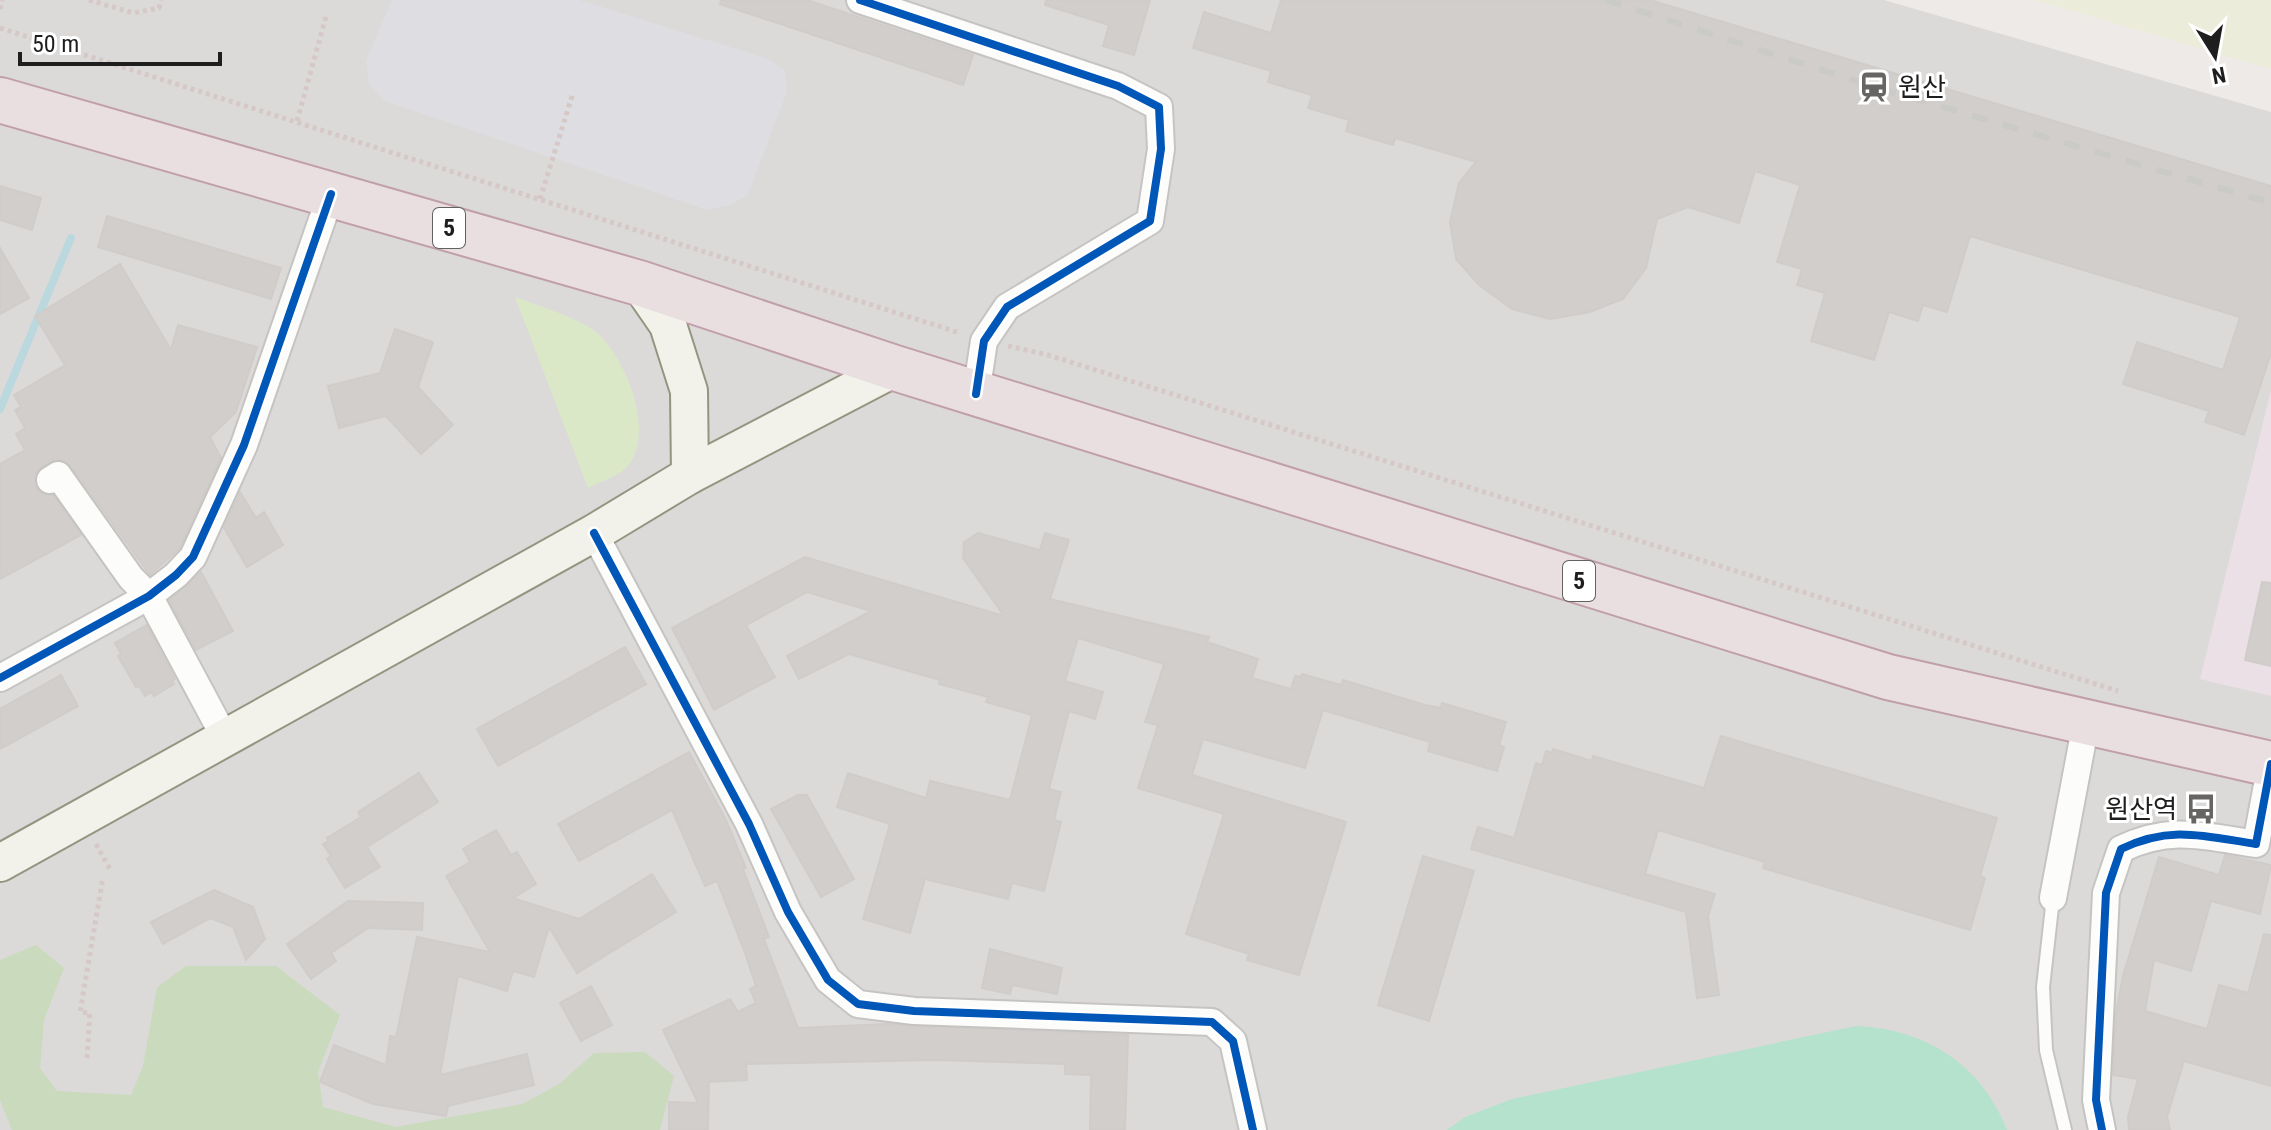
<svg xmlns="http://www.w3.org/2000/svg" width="2271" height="1130" viewBox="0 0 2271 1130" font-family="'Roboto Condensed','Noto Sans KR',sans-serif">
	<rect width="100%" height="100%" fill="#edeae7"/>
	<path fill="#dcdad8" d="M0,0h1884l387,112v1018h-2271z"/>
	<path fill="#eae0e6" d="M2271,390v306l-71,-17z"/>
	<path fill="#ececdb" d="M2035,0h236v69z"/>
	<path fill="#dae8c7" d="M515,297c24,9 51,17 74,30 34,20 70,108 37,141 -10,9 -26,14 -38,20z"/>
	<path fill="#c9dabd" d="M36,945l28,23 -20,52 -4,48 17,23 74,4 12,-29 14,-79 29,-21h90l64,49 -22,57 5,35 73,20 126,-23 37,-20 35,-31 51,-1 29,24 -14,54h-648l-12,-30v-140z"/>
	<path fill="#b4e2cd" d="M1856,1026c70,3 125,38 151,104h-560l18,-13 47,-18z"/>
	<path fill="#dedde1" d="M392,0h187l187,58 19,12 2,21 -39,103 -17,11 -24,5 -322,-109 -16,-16 -3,-24z"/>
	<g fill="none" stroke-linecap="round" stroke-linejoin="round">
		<path stroke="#bcd8df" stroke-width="8" d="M0,409l71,-171"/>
	</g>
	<g fill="#d1cecc" stroke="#d0ccc9" stroke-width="2">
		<path d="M721,0h86l166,55 -10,30 -243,-81z"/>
		<path d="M1046,0h104l-16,55 -31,-9 6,-21 -64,-20z"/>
		<path d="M1281,0h369l621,186v167l-27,82 -39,-13 4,-11 -86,-27 14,-42 86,28 17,-53 -270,-81 -23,76 -24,-7 -5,16 -29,-9 -15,48 -63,-19 14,-48 -28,-8 5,-16 -25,-7 23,-77 -45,-14 -16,52 -51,-16 -31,12 -11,49 -23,31 -33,13 -40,7 -38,-10 -33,-24 -23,-26 -6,-37 9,-39 17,-21 -81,-24 -2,7 -47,-14 3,-11 -41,-12 4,-13 -44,-13 3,-11 -78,-23 11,-36 67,21z"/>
		<path d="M0,186l41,12 -9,32 -32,-10z"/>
		<path d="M107,216l174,52 -10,31 -173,-52z"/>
		<path d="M0,248l29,50 -29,16z"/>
		<path d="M120,264l51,86 7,-25 79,22 -21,65 -26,25 11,21 -41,90 -30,27 -79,-109 -13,-7 -8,2 -14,12v15l7,6 10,1 28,40 -81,44v-115l25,-14 -9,-16 9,-6 -10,-18 6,-3 -7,-12 51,-30 -30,-49z"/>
		<path d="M395,329l38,13 -15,45 35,38 -32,29 -35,-38 -47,12 -11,-42 52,-13z"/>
		<path d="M240,492l16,26 8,-6 19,33 -36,22 -23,-39z"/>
		<path d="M978,533l62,17 5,-17 24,7 -19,59 159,38 -2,5 51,17 -6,19 39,11 4,-13 6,1 1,-3 39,11 2,-5 82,25 16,3 1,-5 64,19 -7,23 5,2 -7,24 -69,-20 2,-9 -107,-32 -18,58 -102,-29 -11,36 154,47 -47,153 -52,-15 2,-6 -63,-20 38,-120 -86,-26 20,-63 -13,-3 19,-58 -86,-26 -13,43 38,11 -8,27 -26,-8 -20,78 12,3 -7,28 7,2 -17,69 -32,-8 -4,16 -83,-20 -15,54 -47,-14 27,-95 -53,-17 11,-34 78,25 4,-17 80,19 22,-85 -46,-13 2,-5 -49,-13 1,-4 -91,-26 -50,25 -12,-23 84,-45 -64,-19 -61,33 29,52 -61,33 -42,-82 133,-71 199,59 -41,-58 1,-16z"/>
		<path d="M201,572l32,59 -37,19 -27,-50z"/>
		<path d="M2262,582l9,1v83l-26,-6z"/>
		<path d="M147,625l28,54 -3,2 2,3 -20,12 -2,-4 -7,4 -6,-10 -3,1 -18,-31 3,-2 -6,-11z"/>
		<path d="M625,647l21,37 -148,82 -21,-37z"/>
		<path d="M61,675l17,31 -78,43v-40z"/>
		<path d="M1721,736l276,82 -17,58 5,2 -15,52 -207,-62 2,-6 -107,-32 -13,44 70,20 -7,22 11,79 -22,3 -11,-86 -215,-63 7,-22 36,11 22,-75 6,2 4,-14 6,2 1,-4 39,12 1,-5 111,32z"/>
		<path d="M689,752l36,66 21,50 -3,1 26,68 -5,2 34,89 88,-4 242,11 -3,95h-35l1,-55 -26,-1v-10l-130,-4 -189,4 1,16 -38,2 -1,48h-39v-28l29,1 -35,-73 67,-31 8,13 18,-9 -6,-14 6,-3 -11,-33 -28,-72 -12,5 -33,-76 -93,51 -21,-37z"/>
		<path d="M419,773l19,29 -71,45 13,20 -35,21 -18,-29 4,-3 -8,-12 5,-3 -1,-3 34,-21 -3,-5z"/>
		<path d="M798,795h9l47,84 -33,18 -50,-88z"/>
		<path d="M496,830l15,25 6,-3 19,32 -23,14 66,21 73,-45 24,38 -99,61 -28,-46 -15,50 -21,-6 -6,20 -49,-15 -18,99 87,-21 7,31 -86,21 -2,10 -73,-12 -53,-22 14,-37 52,20 4,-29 6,1 21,-100 73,15 -44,-76 24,-14 -7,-13z"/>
		<path d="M2225,855l46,10 -11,49 -49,-13 -20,70 -37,-11 -9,51 62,18 12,-44 29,8 16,-59 7,1v151l-87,-25 -17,56 3,13h-41l-1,-13 10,-38 -25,-4 3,-63 7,-36 36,-119 60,18z"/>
		<path d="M1423,856l51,15 -45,150 -51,-16z"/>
		<path d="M214,890l39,17 12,32 -19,21 -13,-33 -23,-9 -47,26 -12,-22z"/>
		<path d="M348,901l75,2 -1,27 -54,-2 -37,25 5,8 -25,18 -24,-35z"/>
		<path d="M990,949l72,19 -5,26 -45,-9 -2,9 -28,-6z"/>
		<path d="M591,986l21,39 -31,16 -21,-38z"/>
	</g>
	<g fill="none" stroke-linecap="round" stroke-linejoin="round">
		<g stroke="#c5c4c3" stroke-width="16">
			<path id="lane" d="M2053,898l-10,89 3,63 19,80"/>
		</g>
		<g stroke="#c5c4c3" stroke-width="30">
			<g id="street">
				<path d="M860,0l258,86 41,21 2,42 -11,72 -143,86 -23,34 -8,53"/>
				<path d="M50,480l8,-5 73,103 18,18 76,142"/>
				<path d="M594,533l155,291 39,88 40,68 30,24 56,7 298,11 21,19 20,89"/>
				<path d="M0,678l149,-82 27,-21 17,-18 51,-112 87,-251"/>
				<path d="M2053,898l33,-175"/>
				<path d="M2102,1130l-6,-30 10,-207 15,-44c49,-24 83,-13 135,-5l15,-80"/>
			</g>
		</g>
		<g stroke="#949580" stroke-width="40">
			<g id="secondary">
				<path d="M639,283l29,42 21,66 1,84"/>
				<path d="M0,863l594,-330 96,-58 205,-107"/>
			</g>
		</g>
		<g stroke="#c09faa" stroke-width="48">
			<path id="highway" d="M0,100l639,183 256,85 993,309 383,87"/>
		</g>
		<g stroke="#d6c8c6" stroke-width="5" stroke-dasharray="4 4" stroke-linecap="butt">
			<path d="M89,0l44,13 26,-5 2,-8"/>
			<path d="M0,9l2,-9"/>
			<path d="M0,28l960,305"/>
			<path d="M297,121l30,-108"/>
			<path d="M540,199l33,-106"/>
			<path d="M1008,346l40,9 1070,336"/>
			<path d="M96,844l15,27"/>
			<path d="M87,1058l3,-45 -10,-1 23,-135"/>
		</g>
		<use href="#lane" stroke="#fcfcfb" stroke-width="12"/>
		<use href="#street" stroke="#fcfcfb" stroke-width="26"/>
		<use href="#secondary" stroke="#f3f2ea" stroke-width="36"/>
		<use href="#highway" stroke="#eadfe0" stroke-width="44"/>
		<path stroke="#cacac9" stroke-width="6" stroke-dasharray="16 16" stroke-linecap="butt" d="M1606,0l268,87 397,116"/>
		<g stroke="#fff" stroke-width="13">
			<g id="cycleway">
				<path d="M860,0l258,86 41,21 2,42 -11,72 -143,86 -23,34 -8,53"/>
				<path d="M594,533l155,291 39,88 40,68 30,24 56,7 298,11 21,19 20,89"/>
				<path d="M0,678l149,-82 27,-21 17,-18 51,-112 87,-251"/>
				<path d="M2102,1130l-6,-30 10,-207 15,-44c49,-24 83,-13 135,-5l15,-80"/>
			</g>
		</g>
		<use href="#cycleway" stroke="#0057b8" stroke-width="8"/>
	</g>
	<defs>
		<g id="station-bare" transform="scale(2.4)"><path d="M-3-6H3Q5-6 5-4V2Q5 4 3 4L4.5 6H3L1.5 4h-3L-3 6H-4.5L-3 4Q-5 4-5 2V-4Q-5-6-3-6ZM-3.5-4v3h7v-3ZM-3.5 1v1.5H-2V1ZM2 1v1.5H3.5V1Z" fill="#666564" stroke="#fff" stroke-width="2.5" paint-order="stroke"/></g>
		<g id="bus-bare" transform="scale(2.4)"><path d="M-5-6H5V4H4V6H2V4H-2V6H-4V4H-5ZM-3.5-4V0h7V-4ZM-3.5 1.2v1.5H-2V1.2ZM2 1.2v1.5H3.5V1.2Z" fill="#666564" stroke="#fff" stroke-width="2.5" paint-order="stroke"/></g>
	</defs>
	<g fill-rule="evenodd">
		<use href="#station-bare" x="1874" y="87"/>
		<use href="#bus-bare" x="2201" y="809"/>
	</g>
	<g text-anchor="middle" stroke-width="6" stroke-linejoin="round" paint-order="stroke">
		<g fill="#fff" stroke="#626262" stroke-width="2">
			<rect x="433" y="208" width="32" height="40" rx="6"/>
			<rect x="1563" y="561" width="32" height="40" rx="6"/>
		</g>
		<g font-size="24" font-weight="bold" fill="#1e1e1e">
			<text x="449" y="236">5</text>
			<text x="1579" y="589">5</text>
		</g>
		<g font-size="26" fill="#1e1e1e" stroke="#fff" text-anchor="start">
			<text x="1898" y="96">원산</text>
			<text x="2177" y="818" text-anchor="end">원산역</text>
		</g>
	</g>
	<g transform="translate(2215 56) rotate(169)" stroke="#ffffff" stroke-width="6" paint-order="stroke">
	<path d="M0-6L14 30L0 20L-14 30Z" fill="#1e1e1e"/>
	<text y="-12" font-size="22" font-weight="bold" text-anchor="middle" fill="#1e1e1e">N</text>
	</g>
	<path d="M20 52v12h200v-12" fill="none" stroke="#1e1e1e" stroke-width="4"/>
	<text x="32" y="52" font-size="24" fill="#1e1e1e" stroke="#ffffff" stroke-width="6" paint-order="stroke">50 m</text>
</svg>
